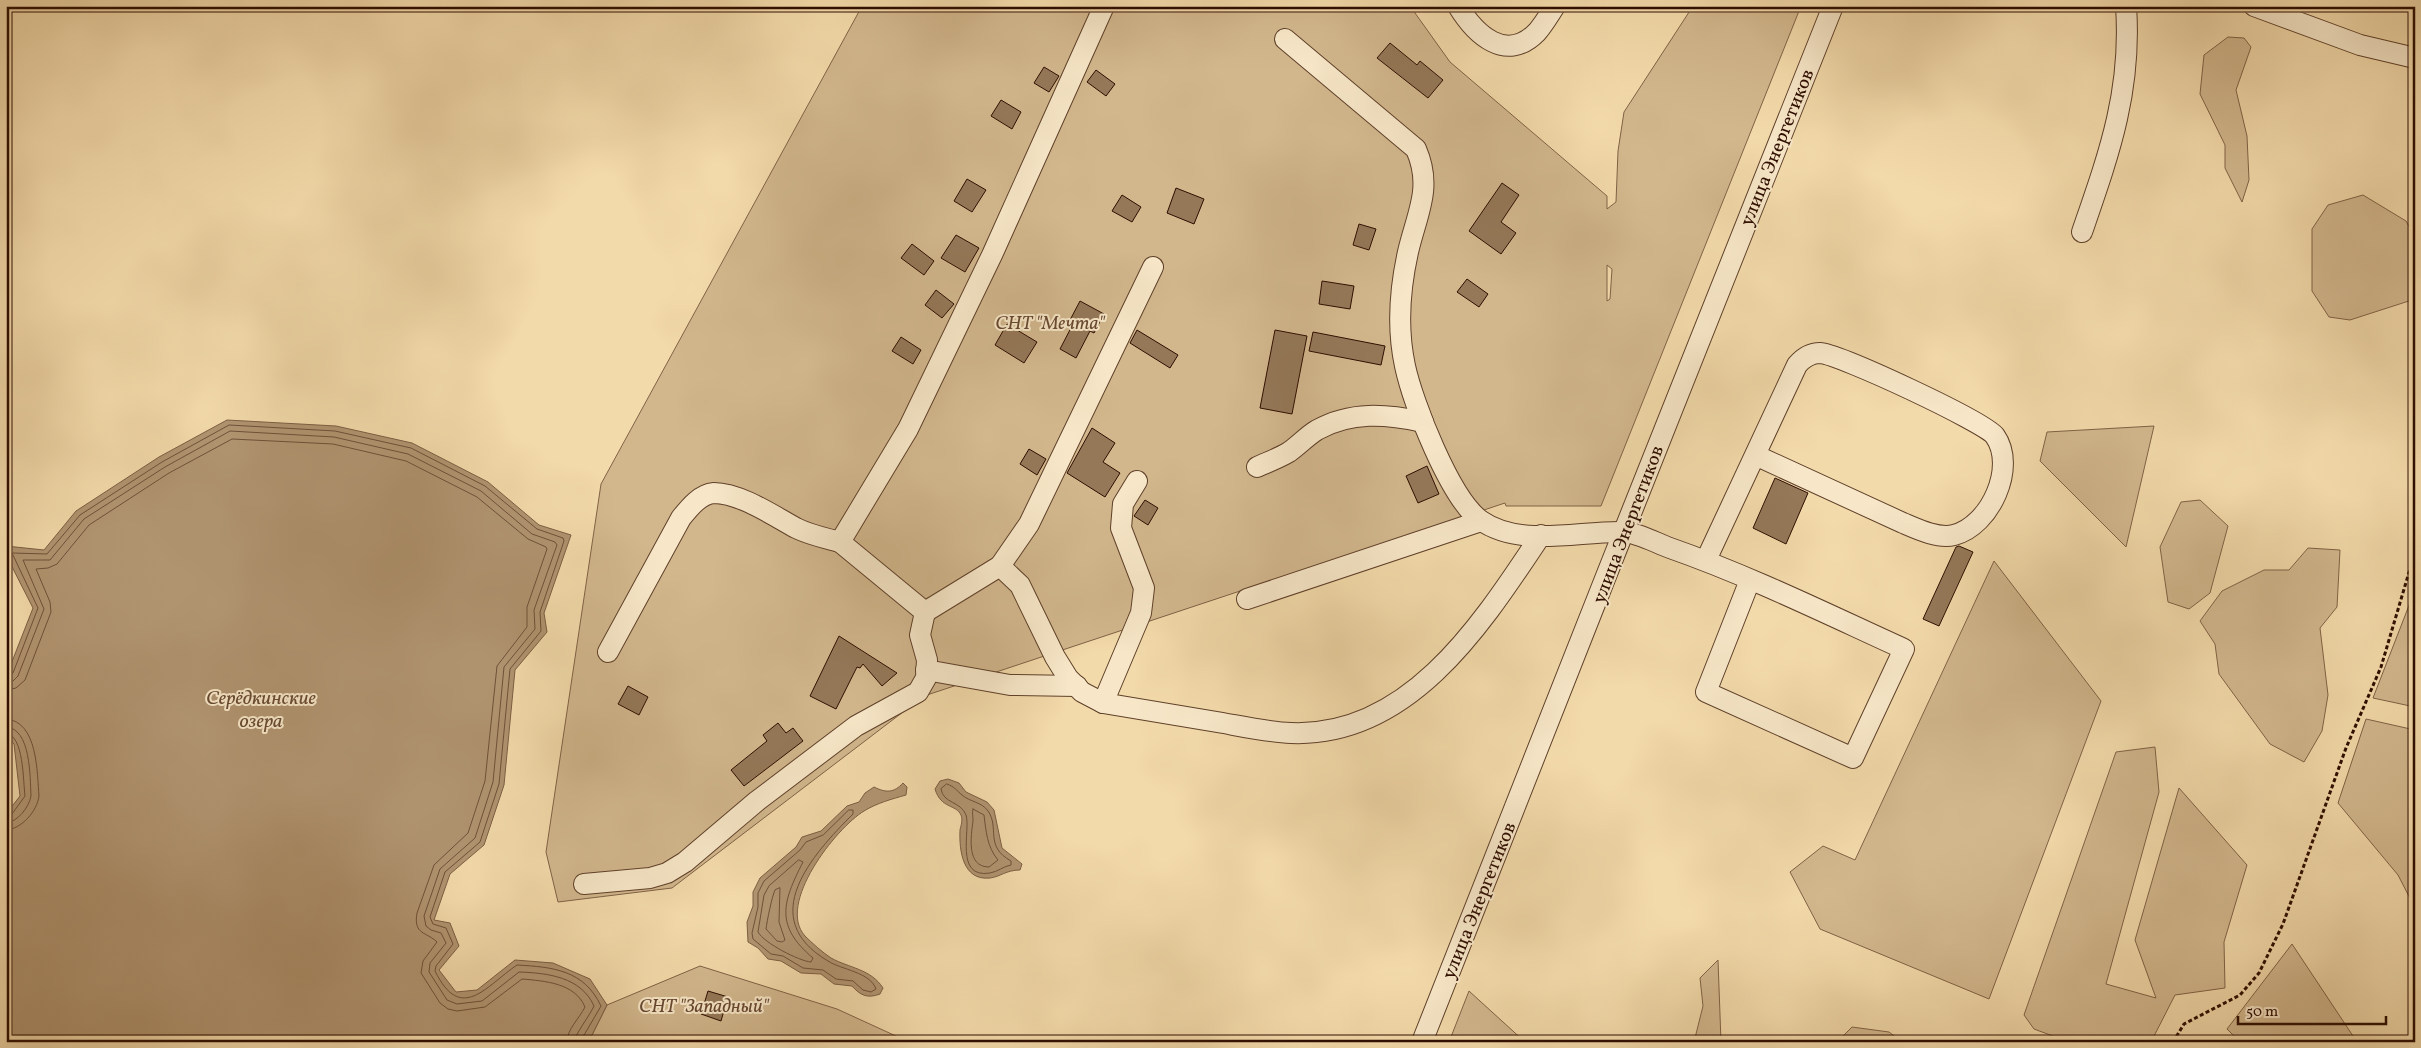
<svg xmlns="http://www.w3.org/2000/svg" width="2421" height="1048" viewBox="0 0 2421 1048" font-family="Vollkorn,serif">
	<rect width="100%" height="100%" fill="#f3daaa"/>
	<filter id="stains"><feTurbulence type="fractalNoise" baseFrequency=".004" numOctaves="4"/><feColorMatrix values="0 0 0 0 .2 0 0 0 0 .09 0 0 0 0 .02 0 0 0 .5 -.17"/></filter>
	<radialGradient id="worn" r=".72"><stop offset=".6" stop-color="#630" stop-opacity="0"/><stop offset="1" stop-color="#630" stop-opacity=".3"/></radialGradient>
	<g fill="#d2b78d" stroke="#806246" fill-rule="evenodd">
		<path d="M862,6h548l40,56 157,134v13l9,-7 2,-51 6,-39 69,-106h108l-200,500h-95l-1,-3 -581,193 -252,192 -114,14 -12,-50 55,-368zM1607,265l5,4 -2,30 -3,2z"/>
		<path d="M2228,37l16,1 7,9 -15,43 11,46 2,44 -7,22 -17,-34v-23l-25,-51 4,-39z"/>
		<path d="M2363,195l43,26 9,16v62l-65,21 -21,-3 -17,-26v-62l16,-24z"/>
		<path d="M2154,426l-28,121 -86,-86 7,-29z"/>
		<path d="M2200,500l28,26 -18,67 -21,16 -21,-7 -8,-55 21,-45z"/>
		<path d="M2308,548l32,2 -3,57 -17,21 8,67 -6,36 -18,31 -34,-18 -51,-70 -4,-30 -15,-23 22,-30 42,-21h25z"/>
		<path d="M1994,561l107,140 -112,298 -169,-70 -30,-57 33,-26 32,14z"/>
		<path d="M2415,590v117l-42,-9z"/>
		<path d="M2366,719l49,11v178l-17,-33 -60,-72z"/>
		<path d="M2155,747l4,45 -53,192 50,14 -21,-58 44,-152 68,77 -23,77 1,46 -50,7 -24,47h-82l-35,-13 -10,-14 92,-263z"/>
		<path d="M2292,944l65,98h-117l-13,-13z"/>
		<path d="M1718,960l3,82h-27l9,-36 -3,-28z"/>
		<path d="M700,966l137,43 72,33h-327l10,-7 15,-30z"/>
		<path d="M1469,991l56,51h-76z"/>
		<path d="M1852,1027l37,5 13,10h-65z"/>
	</g>
	<g fill="#b09470" stroke="#7c5e43">
		<path d="M227,420l109,6 76,17 76,39 51,43 32,10 -27,78 3,19 -32,38 -11,115 -20,60 -34,29 -16,46 16,3 9,23 -20,24 17,22 21,-2 38,-30 38,3 37,16 17,26 -15,30 -10,7h-576v-228l14,-18 -6,-52 -8,-8v-59l27,-69 -27,-53v-9l38,4 32,-39 83,-54z"/>
		<path d="M948,779l11,4 7,9 21,10 7,8 8,38 20,16 -2,6c-14,0 -20,7 -30,8 -27,3 -31,-27 -30,-48 1,-5 3,-10 1,-15 -5,-11 -20,-6 -26,-26l5,-8z"/>
		<path d="M903,783l4,4 -1,8c-14,4 -29,8 -42,16 -28,17 -88,93 -59,125 7,7 17,16 26,22 18,10 40,11 52,30l-3,6c-13,5 -20,1 -28,-8l-18,-2 -13,-10 -20,-1 -20,-12 -13,-2 -10,-11 -10,-6 -1,-20 6,-16v-14l7,-14 36,-31 6,-10 19,-6 26,-25 12,-4 6,-9 9,-6c12,6 20,6 29,-4z"/>
	</g>
	<g fill="none" stroke-linecap="round" stroke-linejoin="round">
		<g stroke="#6f5038" stroke-width="1">
			<path d="M6,676l7,-3 25,-65 -26,-55 35,1 33,-39 82,-53 67,-37 106,6 76,17 74,38 52,43 26,9 1,3 -24,71 1,19 -31,38 -11,115 -19,58 -35,30 -15,45 3,7 13,4 7,16 -17,22 -1,5c26,53 51,15 82,-6 36,2 67,5 84,41l-21,36"/>
			<path d="M6,683l7,-2 5,-5 26,-67 -21,-49h27l34,-41 81,-52 65,-36 104,6 74,17 73,37 51,43 23,8 2,3 -23,65 1,19 -31,38 -11,115 -18,56 -35,31 -16,47 2,10 5,4 10,3 5,10 -16,20 -1,9 18,28 10,4 25,-3 37,-29c29,1 62,5 75,34 -4,9 -20,30 -20,36"/>
			<path d="M6,690l10,-2 9,-8 26,-68 -1,-10 -14,-33 12,-1 9,-4 32,-39 80,-52 63,-34 101,5 73,17 71,36 51,42 18,8 1,2 -20,58v20l-30,39 -12,115 -17,52 -34,32 -17,48c-4,22 10,19 20,29l-14,19 -2,12 19,30 8,6 9,2 28,-4 37,-28c23,2 53,4 63,28 -6,12 -18,22 -18,35"/>
			<path d="M6,719c32,2 31,54 33,77 -2,15 -17,33 -33,34"/>
			<path d="M6,727c25,1 24,50 25,69 -2,11 -13,26 -25,27"/>
			<path d="M6,733c18,2 17,48 19,63l-13,18 -6,2"/>
			<path d="M947,784c8,3 9,6 15,11 8,7 20,7 26,16 12,17 -4,35 23,50v4c-7,1 -14,7 -21,8 -36,6 -19,-44 -24,-58 -5,-14 -23,-11 -25,-26z"/>
			<path d="M973,809l11,6c2,16 3,32 14,45l-9,7c-23,0 -18,-31 -16,-46 0,-5 -1,-8 0,-12z"/>
			<path d="M849,810h4v4c-41,41 -98,104 -25,147 14,9 42,11 48,28l-5,3 -8,-2 -10,-9 -17,-2 -13,-9 -20,-2 -20,-12 -12,-2 -18,-15 -1,-6 6,-26v-14l6,-12 36,-31 6,-8 17,-7z"/>
			<path d="M799,860l4,2c-21,41 -28,64 10,96l-2,4c-12,-1 -47,-19 -53,-30l6,-37 5,-9z"/>
			<path d="M780,888l-1,34 6,18 -3,2 -5,-1 -11,-12c1,-8 6,-33 9,-39z"/>
		</g>
	</g>
	<g fill="#947858" stroke="#2e0d00">
		<path d="M1390,43l27,22 3,-4 23,19 -15,18 -51,-40z"/>
		<path d="M1044,67l15,9 -10,16 -15,-9z"/>
		<path d="M1096,70l19,14 -9,12 -19,-14z"/>
		<path d="M1001,100l20,12 -9,17 -21,-13z"/>
		<path d="M967,179l19,11 -14,22 -18,-11z"/>
		<path d="M1502,183l17,12 -18,27 15,11 -15,21 -32,-23z"/>
		<path d="M1176,188l28,11 -10,25 -27,-11z"/>
		<path d="M1122,195l19,12 -9,15 -20,-11z"/>
		<path d="M1359,224l17,5 -7,21 -16,-5z"/>
		<path d="M956,235l23,13 -14,24 -24,-14z"/>
		<path d="M912,244l22,17 -10,14 -23,-17z"/>
		<path d="M1467,279l21,15 -9,13 -22,-15z"/>
		<path d="M1322,281l32,5 -4,23 -31,-5z"/>
		<path d="M936,290l18,14 -12,14 -17,-13z"/>
		<path d="M1080,301l24,13 -10,19 -4,-2 -14,27 -16,-9 14,-27 -4,-2z"/>
		<path d="M1007,324l30,18 -13,21 -29,-18z"/>
		<path d="M1137,330l41,25 -8,13 -40,-25z"/>
		<path d="M1275,330l32,6 -15,78 -32,-6z"/>
		<path d="M1313,332l72,14 -4,19 -72,-14z"/>
		<path d="M901,337l20,13 -8,14 -21,-13z"/>
		<path d="M1092,428l23,15 -12,19 17,11 -15,24 -38,-24z"/>
		<path d="M1029,449l17,10 -9,16 -17,-11z"/>
		<path d="M1427,466l12,28 -21,9 -12,-27z"/>
		<path d="M1775,478l33,15 -22,51 -33,-16z"/>
		<path d="M1145,500l13,8 -10,17 -14,-9z"/>
		<path d="M1959,546l14,6 -34,74 -16,-7 33,-72z"/>
		<path d="M839,636l58,37 -15,13 -19,-22 -3,4 -3,-1 -21,42 -26,-13z"/>
		<path d="M628,686l20,11 -9,18 -21,-11z"/>
		<path d="M778,723l8,10 7,-5 10,13 -59,45 -13,-16 36,-29 -4,-6z"/>
		<path d="M708,991l20,6 -7,24 -20,-7z"/>
	</g>
	<g fill="none" stroke-linecap="round" stroke-linejoin="round">
		<g stroke="#5f402a" stroke-width="22">
			<g id="minor">
				<path d="M1104,6l-112,249 -84,174 -68,113 85,70 75,-46 29,-42 124,-257"/>
				<path d="M1458,6c17,28 48,58 79,26 7,-8 12,-17 18,-26"/>
				<path d="M2254,6l106,39 55,13"/>
				<path d="M1285,39l131,110c17,39 1,64 -8,103 -8,36 -11,77 -3,114 8,37 45,132 75,154 40,28 97,11 142,12 15,0 34,11 48,16 80,28 157,66 234,101l-51,109 -147,-66 44,-112"/>
				<path d="M2082,232c27,-78 50,-141 44,-226"/>
				<path d="M1257,467c11,-5 22,-9 32,-15 10,-7 18,-16 28,-22 34,-19 69,-16 106,-8"/>
				<path d="M1706,560l91,-195c6,-7 13,-12 23,-12 19,1 165,69 175,83 22,31 -5,90 -41,99 -16,4 -37,-6 -51,-12l-148,-68"/>
				<path d="M1000,566l20,19 35,72 13,21 14,14 21,11c40,7 80,13 120,20 22,4 45,9 68,10 119,5 192,-111 250,-198"/>
				<path d="M1247,599l234,-78"/>
				<path d="M608,652l73,-134c8,-10 19,-24 33,-25 26,0 60,23 82,35 14,7 29,10 44,14"/>
				<path d="M926,670l84,15 67,1"/>
				<path d="M1103,703l38,-90 3,-25 -23,-60 2,-24 14,-23"/>
				<path d="M584,884l66,-6 17,-5 18,-11 72,-61 99,-75 62,-34 8,-14 1,-18 -7,-25 5,-23"/>
				<path d="M1422,1042c137,-345 272,-692 411,-1036"/>
			</g>
		</g>
		<path stroke="#2e0d00" stroke-width="3" stroke-dasharray="4 2.5" stroke-linecap="butt" d="M2173,1042l11,-18 56,-29 19,-22 24,-49 63,-176 35,-81 34,-115"/>
		<use href="#minor" stroke="#f7e7c8" stroke-width="20"/>
	</g>
	<g text-anchor="middle" stroke-width="4" stroke-linejoin="round" paint-order="stroke">
		<g font-size="19" fill="#2e0d00" stroke="#f7e7c8">
			<text transform="translate(1776 147) rotate(-68)" y="7">улица Энергетиков</text>
			<text transform="translate(1627 524) rotate(-69)" y="7">улица Энергетиков</text>
			<text transform="translate(1478 900) rotate(-68)" y="7">улица Энергетиков</text>
		</g>
		<g font-size="19" font-style="italic" fill="#674831" stroke="#f7e7c8">
			<text x="1050" y="329">СНТ "Мечта"</text>
			<text x="704" y="1012">СНТ "Западный"</text>
		</g>
		<g font-size="20" font-style="italic" fill="#684a32" stroke="#f7e7c8">
			<text x="261" y="704">Серёдкинские<tspan x="261" dy="23">озера</tspan></text>
		</g>
	</g>
	<rect width="2421" height="1048" fill="none" stroke="#f3daaa" stroke-width="25"/>
	<rect x="8" y="8" width="2406" height="1033" fill="none" stroke="#2e0d00" stroke-width="2.5"/>
	<rect x="12" y="12" width="2396" height="1023" fill="none" stroke="#2e0d00"/>
	<path d="M2238 1016v8h148v-8" fill="none" stroke="#2e0d00" stroke-width="2.5"/>
	<text x="2246" y="1016" font-size="15" fill="#2e0d00" stroke="#f7e7c8" stroke-width="4" paint-order="stroke">50 m</text>
	<rect width="100%" height="100%" filter="url(#stains)"/>
	<rect width="100%" height="100%" fill="url(#worn)"/>
</svg>
